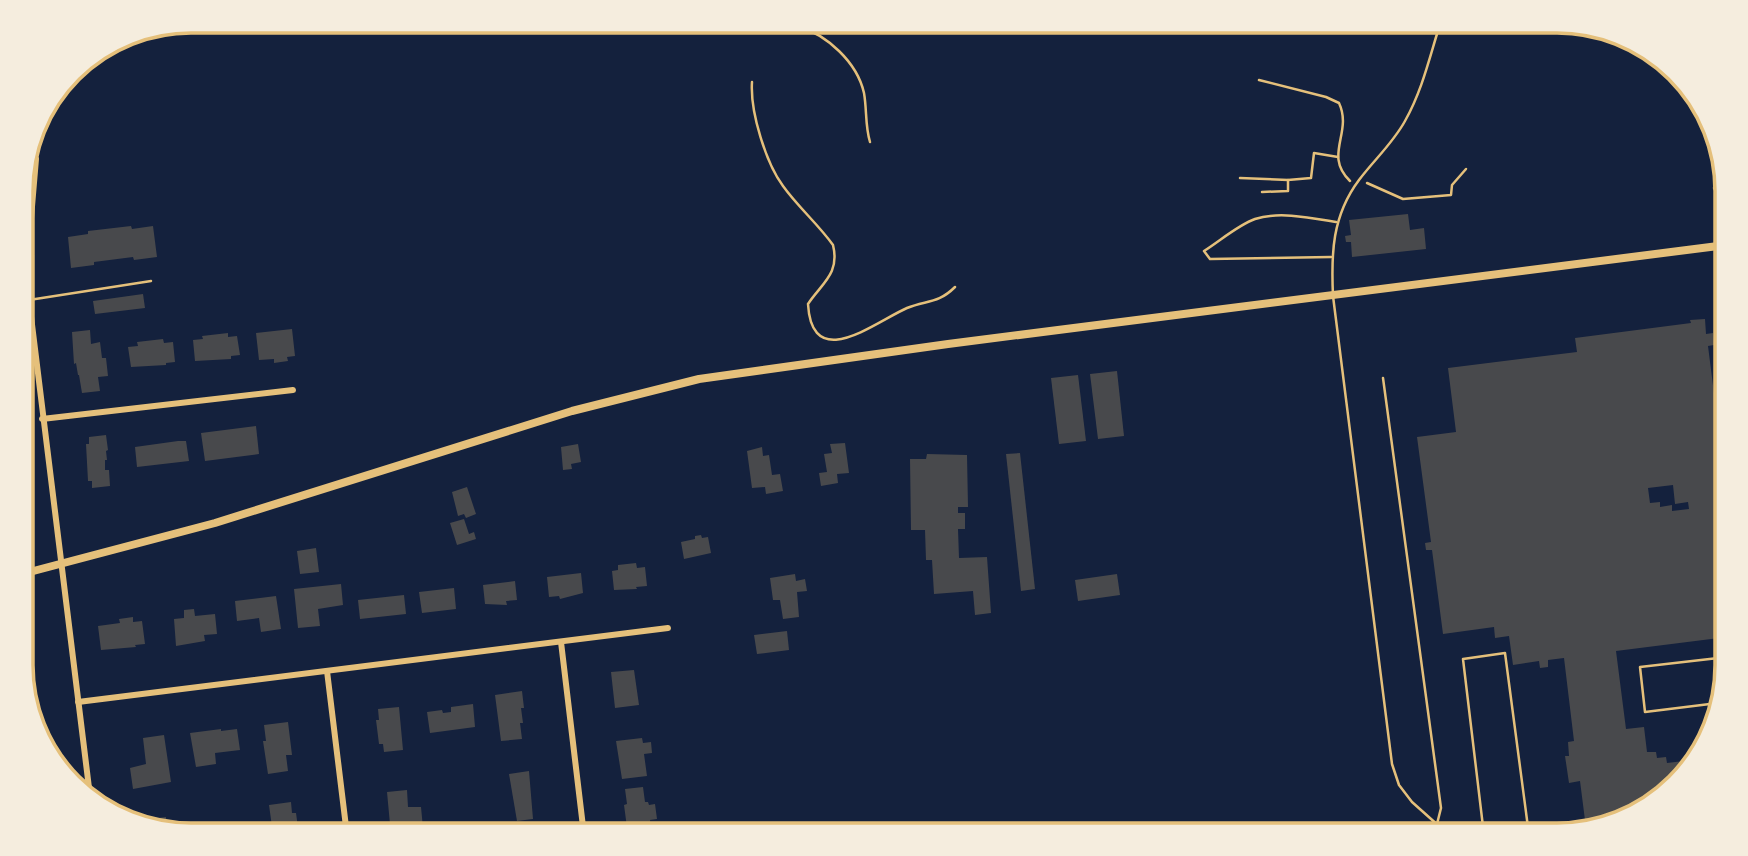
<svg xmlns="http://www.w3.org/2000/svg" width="1748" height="856" viewBox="0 0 1748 856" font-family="Manrope,sans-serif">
	<rect width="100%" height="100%" fill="#14213d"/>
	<g fill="#48494c" fill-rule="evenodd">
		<path d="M1408,214l2,16 14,-2 2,21 -74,8 -1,-15h-5l-1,-6 6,-1 -2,-15z"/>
		<path d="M131,226l1,3 21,-3 4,31 -23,3 -1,-3 -39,5v3l-23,3 -3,-31 20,-3v-3z"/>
		<path d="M143,294l2,14 -50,6 -2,-13z"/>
		<path d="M1705,319l1,15 7,-1 1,12 -6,1 18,142 1,149 -111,14 10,78 18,-2 3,25h9l1,6 9,-1 1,6 25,-3 -41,47 -65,21 -6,-47 -11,2 -4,-27h4l-1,-14 6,-1 -10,-83 -16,2v7l-8,1 -1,-7 -26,4 -4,-29 -14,2 -1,-11 -51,7 -11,-84h-6l-1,-7 6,-1 -14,-105 39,-5 -8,-64 129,-16 -2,-14 116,-15 -1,-3zM1673,485l2,19 13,-2 1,7 -17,2v-6l-12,2v-5l-10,1 -2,-15z"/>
		<path d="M292,329l3,27 -8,1 1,4 -14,2v-4l-15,1 -3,-27z"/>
		<path d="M90,330l1,14 9,-2 2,16h4l2,18 -10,1 2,14 -18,2 -3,-18h-1l-2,-12 -2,1 -2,-32z"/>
		<path d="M228,333v4l9,-1 3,19 -9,1v3l-36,2 -2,-21 10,-1 -1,-3z"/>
		<path d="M163,339l1,4 9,-1 2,20 -9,1v2l-35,2 -3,-20 10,-1 -1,-4z"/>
		<path d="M1117,371l7,65 -26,3 -8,-65z"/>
		<path d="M1078,375l8,66 -27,3 -8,-66z"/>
		<path d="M256,426l3,28 -54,7 -4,-28z"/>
		<path d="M106,435l2,15 -2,1 1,9h-2v10h4l1,16 -18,2v-7h-4l-2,-37h3v-7z"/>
		<path d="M178,441h8l3,20 -52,6 -2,-20z"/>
		<path d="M845,443l4,30 -12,1 1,9 -17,3 -2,-13 8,-1 -3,-18 8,-1 -2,-9z"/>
		<path d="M578,444l3,18 -10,2 1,5 -9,1 -2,-23z"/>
		<path d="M762,447l1,9 6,-1 3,20 8,-1 3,17 -17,3 -1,-7 -13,1 -5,-37z"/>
		<path d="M1020,453l15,136 -14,2 -15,-137z"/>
		<path d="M927,454l40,1 1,52h-10v6h7v16h-7l1,29 28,-1 4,56 -16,2 -2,-24 -39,3 -2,-34h-6l-1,-30h-14l-1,-71h16z"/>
		<path d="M467,487l9,27 -10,4 -2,-4 -6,2 -6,-24z"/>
		<path d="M464,519l5,15 5,-2 2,7 -19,6 -7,-22z"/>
		<path d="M701,535l1,3 6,-1 3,16 -27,6 -3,-17 14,-3v-3z"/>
		<path d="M316,548l3,24 -19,2 -3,-23z"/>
		<path d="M636,563l1,5 8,-1 2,19 -11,1 1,2 -23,1 -2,-19 6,-1v-5z"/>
		<path d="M581,573l2,20 -23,6 -1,-3 -10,1 -2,-20z"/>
		<path d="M795,574l1,7 9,-2 2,12 -10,1 2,25 -16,2 -3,-19h-7l-3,-22z"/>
		<path d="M1117,574l3,21 -42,6 -3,-21z"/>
		<path d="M515,581l2,19 -11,1 1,4 -22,-1 -2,-19z"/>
		<path d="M341,584l2,21 -25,4 2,17 -22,2 -4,-39z"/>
		<path d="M454,588l2,21 -34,4 -3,-21z"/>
		<path d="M404,595l2,19 -46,5 -2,-19z"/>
		<path d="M276,596l5,33 -20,3 -2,-14 -22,3 -2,-20z"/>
		<path d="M194,609l1,7 20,-2 2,20 -13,1 1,6 -29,5 -2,-27 10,-1v-8z"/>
		<path d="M133,617v5l9,-1 3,23 -10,1 1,2 -35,3 -3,-24 22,-3 -1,-4z"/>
		<path d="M787,631l2,19 -32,4 -3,-19z"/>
		<path d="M634,670l5,35 -24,3 -4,-36z"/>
		<path d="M522,691l2,17h-3l2,15h-3l2,16 -21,2 -6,-46z"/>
		<path d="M473,704l2,23 -45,6 -3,-21 15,-2 1,3 8,-1v-5z"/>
		<path d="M399,707l4,43 -19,2 -1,-8h-4l-3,-24h3l-1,-11z"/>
		<path d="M288,722l4,33h-6l2,16 -20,3 -5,-33h3l-2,-16z"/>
		<path d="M221,729v2l16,-2 3,21 -25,3 1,11 -20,3 -6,-34z"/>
		<path d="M164,735l7,47 -38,7 -3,-21 16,-4 -3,-26z"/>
		<path d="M642,738l1,5 8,-1 1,11 -8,1 3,22 -25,3 -6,-38z"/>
		<path d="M529,771l4,48 -16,2 -8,-47z"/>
		<path d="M643,787l2,15h3l1,3 6,-1 2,15 -7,1 2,15h-24l-4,-30 3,-1 -2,-15z"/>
		<path d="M407,790l1,17h13l2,21 -7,1 1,6h-26l-4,-43z"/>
		<path d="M291,802l1,11h4l3,22 -26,-1 -4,-29z"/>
		<path d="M166,817l1,12 -26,-6 -1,-3z"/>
	</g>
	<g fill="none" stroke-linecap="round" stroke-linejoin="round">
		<g stroke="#e5c07b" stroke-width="2.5">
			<path d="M771,21c9,2 18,2 27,5 29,9 59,36 66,67 3,17 1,33 6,49"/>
			<path d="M1259,80l67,17 13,6c14,30 -16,52 11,78"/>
			<path d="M752,82c-2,30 14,81 31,104 15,21 35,38 50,59 7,29 -11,38 -25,59 4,70 67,18 99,4 19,-8 31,-4 48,-21"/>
			<path d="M1240,178l48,2 23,-2 3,-25 24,4"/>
			<path d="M1367,183l36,16 48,-4 1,-10 14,-16"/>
			<path d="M1262,192l26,-1v-11"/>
		</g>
		<g stroke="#e5c07b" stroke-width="2.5">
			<path d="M1441,21c-11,34 -18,68 -36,100 -12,22 -31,39 -46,59 -27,36 -28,74 -26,116l59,468 7,21 13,17 37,33"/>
			<path d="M1714,188l12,21"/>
			<path d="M1722,248l4,28"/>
			<path d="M1331,257l-121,2 -6,-8c16,-10 34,-26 51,-32 24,-8 57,-1 81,3"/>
			<path d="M29,300l122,-19"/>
			<path d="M1383,378l58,430 -4,16"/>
			<path d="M1718,703l-73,9 -5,-45 87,-10"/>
			<path d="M1484,835l-21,-176 42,-6 24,182"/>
		</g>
		<g stroke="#e5c07b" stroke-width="6">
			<path d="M36,159l-7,83v58l61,496"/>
			<path d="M42,419l251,-29"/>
			<path d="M561,642l23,193"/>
			<path d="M327,671l20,164"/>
			<path d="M78,702l590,-74"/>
		</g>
		<path stroke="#e5c07b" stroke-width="8" d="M22,574l193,-51 357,-112 127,-32 249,-35 778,-99"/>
	</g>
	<path d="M0 0H1748V856H0ZM191 33H1557A158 158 0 0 1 1715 191V665A158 158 0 0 1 1557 823H191A158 158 0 0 1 33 665V191A158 158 0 0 1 191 33Z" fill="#f5edde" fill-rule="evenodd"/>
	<path fill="none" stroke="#e5c07b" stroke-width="3.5" d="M191 33H1557A158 158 0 0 1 1715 191V665A158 158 0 0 1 1557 823H191A158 158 0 0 1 33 665V191A158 158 0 0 1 191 33Z"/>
</svg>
